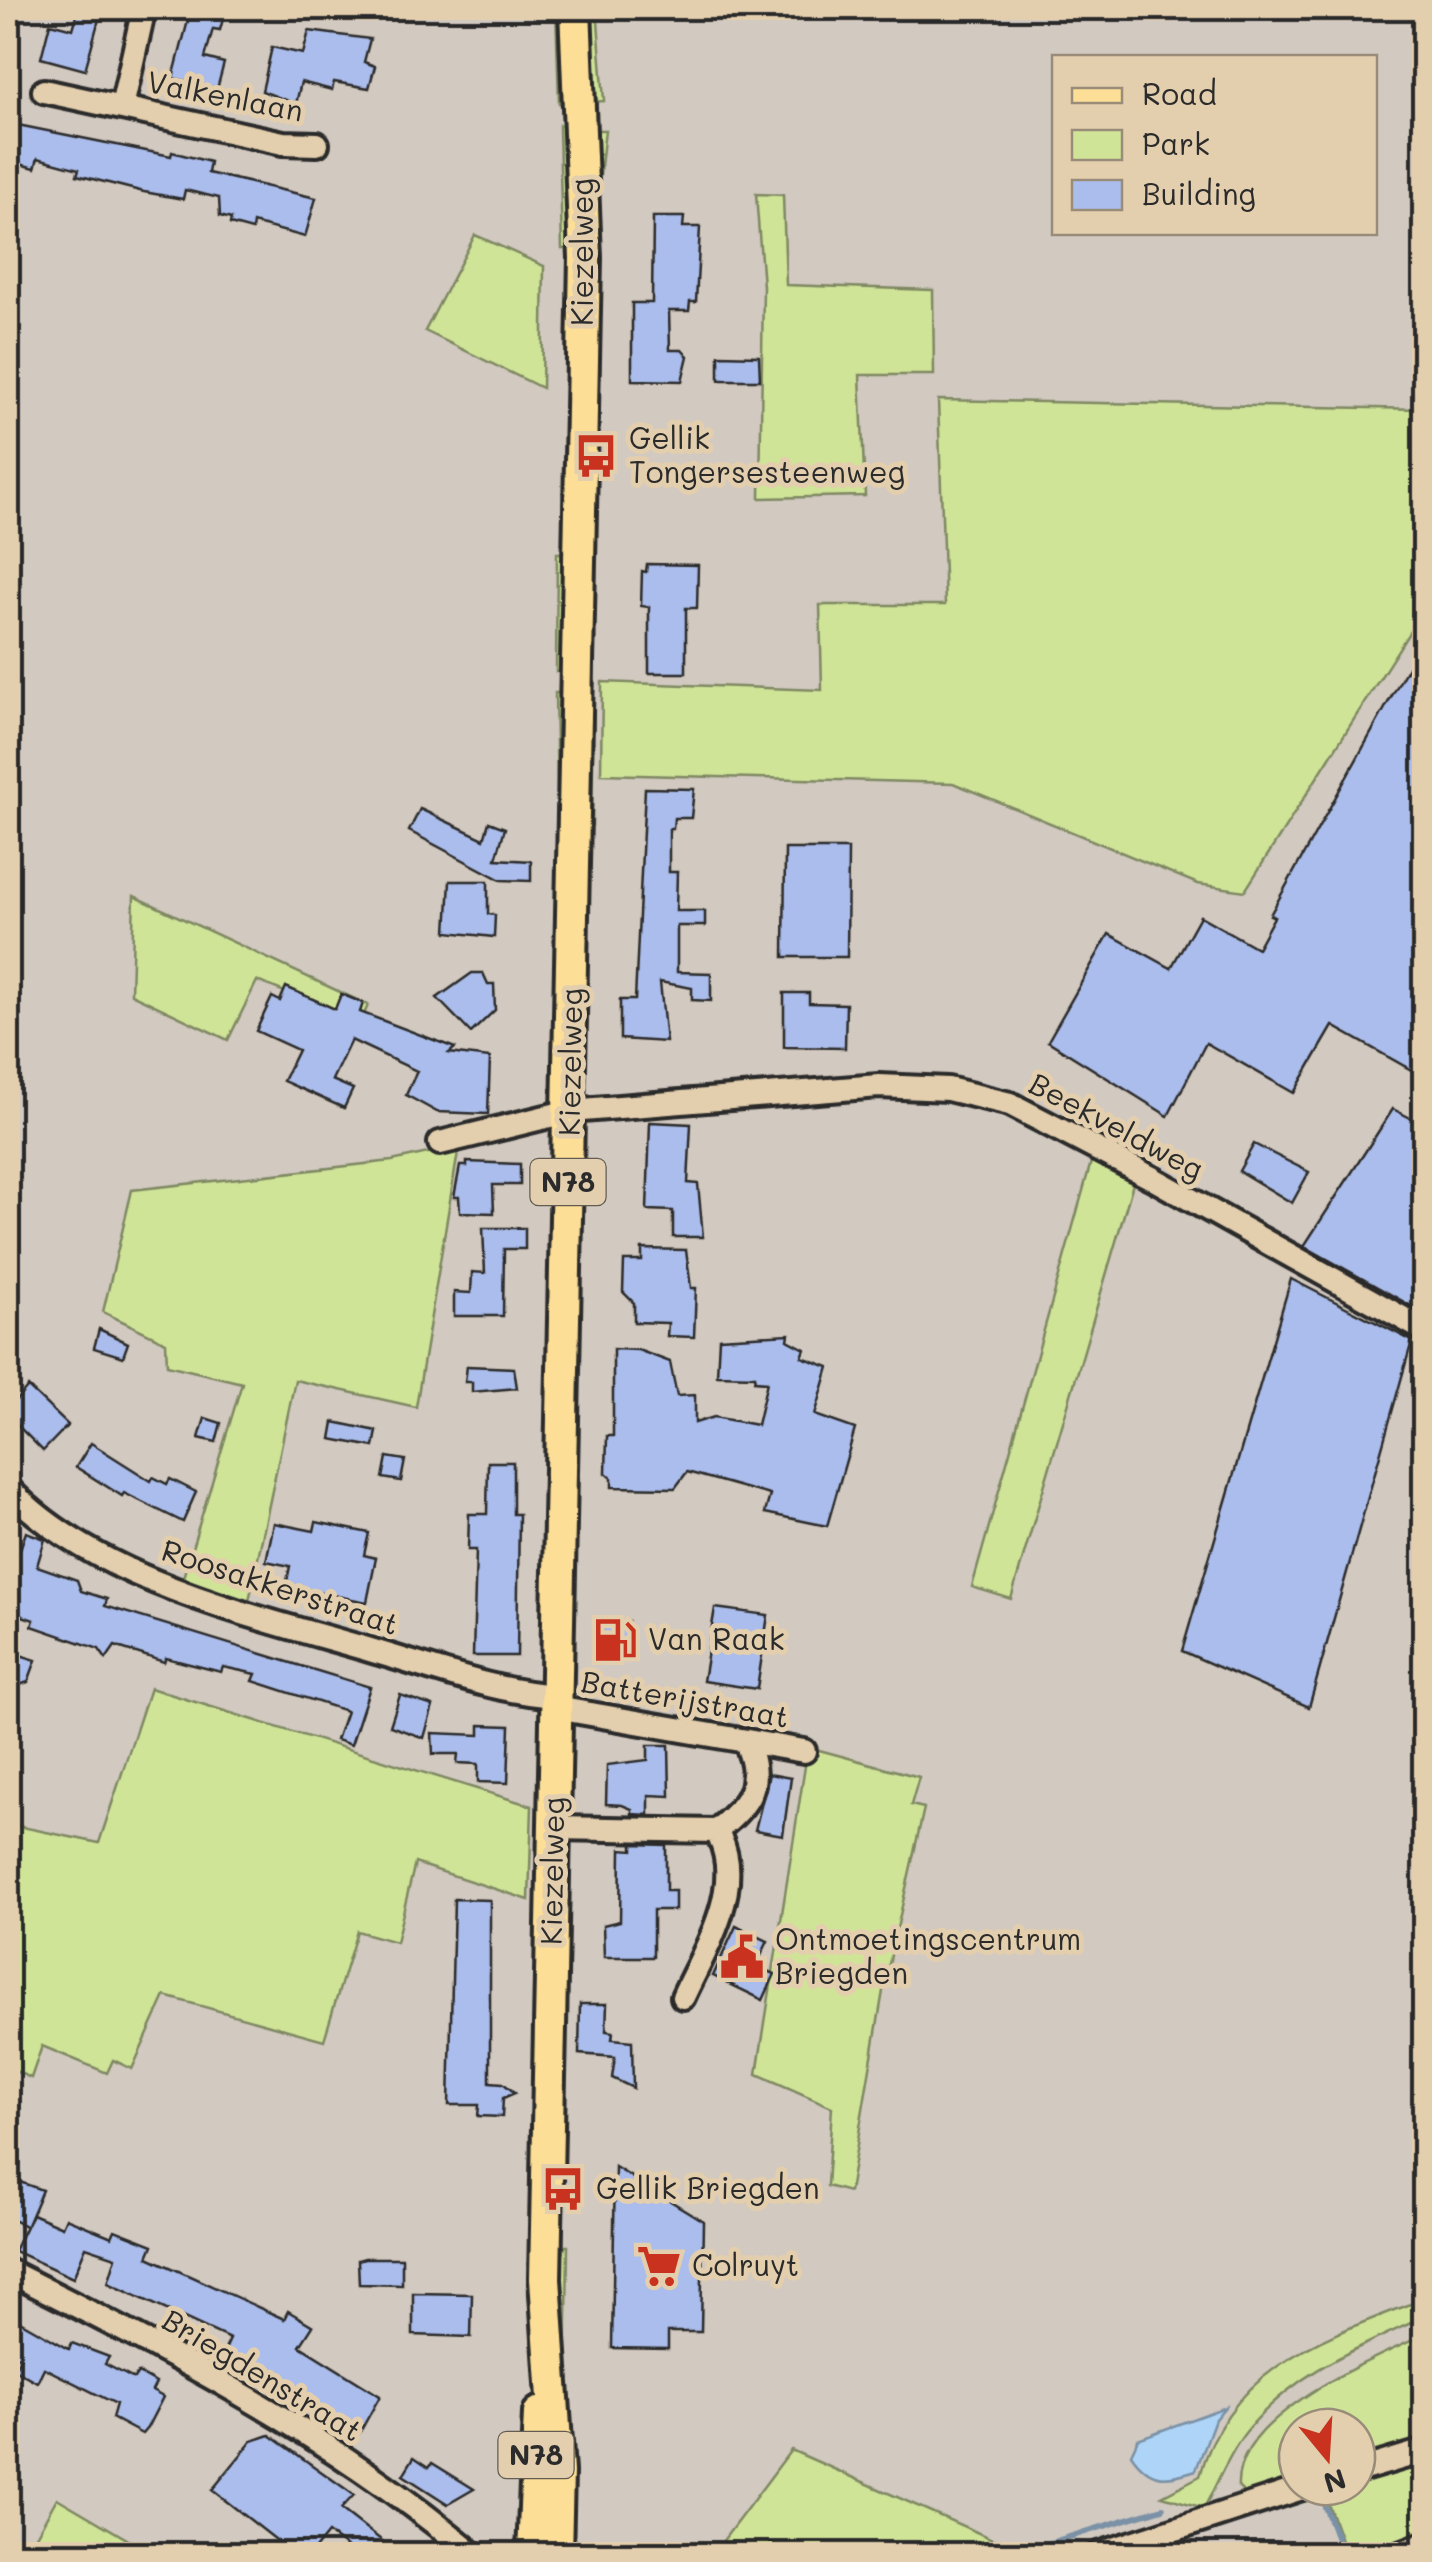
<svg xmlns="http://www.w3.org/2000/svg" width="1432" height="2562" viewBox="0 0 1432 2562" font-family="Mali,sans-serif">
	<rect width="100%" height="100%" fill="#d2c9c0"/>
	<filter id="ink" filterUnits="userSpaceOnUse"><feTurbulence type="fractalNoise" baseFrequency=".01" numOctaves="2"/><feDisplacementMap in="SourceGraphic" scale="20" xChannelSelector="R" yChannelSelector="G"/><feConvolveMatrix kernelMatrix="1 2 1 2 8 2 1 2 1" color-interpolation-filters="sRGB"/></filter>
	<g filter="url(#ink)">
		<g fill="#d0e498" stroke="#7e8862" stroke-width="2.5">
			<path d="M556,8h8l7,95h-12z"/>
			<path d="M584,8h13l7,93 -13,1z"/>
			<path d="M559,125h13l3,124h-13z"/>
			<path d="M592,130h13l-6,54 1,47 -5,1z"/>
			<path d="M756,194l27,1 3,90 147,5 1,85h-74l5,121 -105,2 3,-212z"/>
			<path d="M475,235l69,31 -2,122 -117,-57z"/>
			<path d="M938,400l486,9v200l-179,282 -47,-7 -245,-101 -352,-9 1,-92 220,8 -2,-85h125z"/>
			<path d="M557,553h13l-2,119h-12z"/>
			<path d="M588,636h7l-3,189 -7,-1z"/>
			<path d="M555,693h12l-3,154h-6z"/>
			<path d="M134,896l234,109 -7,17 -104,-41 -29,59 -97,-46z"/>
			<path d="M459,1146l-43,261 -121,-27 -46,221 -67,-20 60,-198 -75,-18 -1,-23 -63,-30 29,-122 260,-29z"/>
			<path d="M1093,1155l41,25 -123,419 -39,-12z"/>
			<path d="M150,1688l382,118 -3,94 -114,-37 -19,79 -39,-11 -33,109 -159,-44 -33,73 -19,-9 -6,13 -65,-27 -11,32 -23,-10v-244l91,19z"/>
			<path d="M808,1747l111,30 -8,28 13,3 -41,183 -34,201 -22,-6 5,-79 -75,-33z"/>
			<path d="M565,2246h3l-2,141 -10,-104z"/>
			<path d="M1424,2299v18c-67,31 -132,56 -179,116 -17,22 -28,51 -41,75l-42,-12 38,-20c30,-111 128,-140 224,-177z"/>
			<path d="M1424,2335v201l-50,18h-28l-24,-67h35v-60h-60v51l-52,16 -7,-7c-4,-71 134,-128 186,-152z"/>
			<path d="M791,2450l217,96 -27,8h-268z"/>
			<path d="M57,2498l85,50 -4,6h-130v-12l19,10z"/>
		</g>
		<path fill="#aed5f8" stroke="#7a91a6" stroke-width="2.5" d="M1225,2407l-10,12 -19,51c-31,10 -46,12 -65,-16l7,-15z"/>
		<g fill="none" stroke-linecap="round" stroke-linejoin="round">
			<g stroke="#7a91a6" stroke-width="6">
				<path d="M1322,2499l21,55"/>
				<path d="M1014,2554l149,-46"/>
			</g>
		</g>
		<g fill="#abbdec" stroke="#2b2b2b" stroke-width="2.5">
			<path d="M79,8h23l-17,62 -44,-12 9,-35 23,6z"/>
			<path d="M226,8l-6,22 -7,-1 -8,29 19,5 -7,26 -44,-11 18,-69z"/>
			<path d="M309,31l61,8 -6,23 11,4 -6,22 -35,-6 -2,8 -31,-8 -5,22 -34,-13 10,-44 31,7z"/>
			<path d="M8,123l163,33 1,-4 38,10 -2,11 108,25 -11,39 -52,-14 -1,7 -22,-6 1,-5 -11,-3 -1,-18 -34,-8 -2,9 -39,-7 -67,-17 2,-6 -41,-11 -3,10 -27,-7z"/>
			<path d="M653,217h31l-1,10h17l-4,75h-6l-1,9h-20l1,39h12l6,6 -6,25 -50,-1v-77h20z"/>
			<path d="M719,355l40,1 1,24h-41z"/>
			<path d="M647,564l51,1 -1,43h-11v65h-37v-66l-8,-1 1,-35 4,1z"/>
			<path d="M1424,638v439l-91,-51 -39,67 -88,-50 -38,73 -120,-75 61,-107 62,34 29,-52 57,32 17,-31 -4,-2z"/>
			<path d="M645,788l49,1 -3,29h-17l-1,11h-4v43h8l-1,39h29v15h-28v46l34,1v28l-19,-1v-12l-32,-6 6,60 -46,-3v-39h15z"/>
			<path d="M420,809l64,30 5,-17 16,6 -9,31 35,2v20l-30,-1 -92,-49z"/>
			<path d="M785,849h63l-1,108h-63z"/>
			<path d="M450,881h38v33l7,1 -1,22 -47,-5z"/>
			<path d="M472,973h11l5,11h6l1,26 -24,23 -34,-35z"/>
			<path d="M286,987l49,22 6,-15 22,9 -3,9 95,36 -6,5 41,5 -2,56 -51,-2 -31,-17 11,-24 -66,-31 -19,40 21,9 -9,19 -61,-27 15,-31 -42,-19 16,-34 8,4z"/>
			<path d="M784,993h25v10l37,1 -1,44 -61,-1z"/>
			<path d="M1393,1109l31,16v188l-120,-67z"/>
			<path d="M650,1122l41,2 -3,59 10,1 5,53h-30v-26l-26,-1z"/>
			<path d="M1254,1144l55,28 -17,31 -53,-32z"/>
			<path d="M467,1162l53,2v21h-27l1,28 -34,-1 -1,-15h-5l6,-31h7z"/>
			<path d="M483,1228h42v21h-21l-1,67h-49v-24l17,1 1,-21 13,1z"/>
			<path d="M642,1249l44,1 5,38h5l-2,49 -27,-1 1,-13 -34,-1v-19l-11,-11 1,-31h18z"/>
			<path d="M1291,1279l121,62 -103,366 -127,-56z"/>
			<path d="M99,1329l29,14 -5,14 -29,-9z"/>
			<path d="M789,1334l-1,6 17,9 -3,8 27,10 -14,48 40,14 -28,97 -62,-13 5,-18 -83,-23 -12,16 -63,-1v-9l-6,-5 1,-37h6v-87l25,1 32,12 7,34 18,-1v28l19,-6 43,8 10,-43 -13,-1 1,-5 -38,-1 2,-37z"/>
			<path d="M467,1366l47,2 3,20 -45,4v-10h-7z"/>
			<path d="M28,1387l40,38 -25,26 -35,-35v-7z"/>
			<path d="M205,1418l16,5 -5,19 -17,-4z"/>
			<path d="M334,1422l43,9 -3,16 -43,-8z"/>
			<path d="M91,1443l60,38 2,-4 14,7 3,-5 26,13 -13,30 -59,-29 -2,3 -46,-29z"/>
			<path d="M387,1457l18,3 -4,21 -18,-3z"/>
			<path d="M488,1462h25v52h6l-2,142h-44l3,-106h-8l1,-36h18z"/>
			<path d="M316,1522l53,11 -5,22 12,3 -9,44 -81,-16 4,-20 -24,-5 8,-38 40,8z"/>
			<path d="M26,1532l19,7 -8,27 40,14 4,11 26,8 -2,7 265,81 -19,58 -15,-5 10,-29 -93,-30 3,-7 -33,-7 -2,5 -55,-14 -2,4 -49,-16 -9,13 -7,-10 -67,-23 2,-6 -26,-9v-40l4,1z"/>
			<path d="M715,1608l53,7 -11,74 -54,-8z"/>
			<rect x="602" y="1622" width="26" height="37"/>
			<path d="M14,1653l22,7 -8,22 -20,7z"/>
			<path d="M400,1695l33,11 -9,32 -34,-12z"/>
			<path d="M480,1725l30,1 -2,57 -30,-1v-18l-21,-1 1,-9h-25l-1,-21 48,2z"/>
			<path d="M648,1745h21l1,51 -21,-1v20l-17,-1v-5l-10,-4 -16,-1 1,-39 41,-5z"/>
			<path d="M769,1774l22,4 -8,57 -28,-5z"/>
			<path d="M633,1844l33,1v46h9v19h-22v47h-49l-1,-32 17,-4 1,-72 12,1z"/>
			<path d="M454,1899l36,1v182l13,1 12,10 -12,5 -1,19 -24,-1 1,-11h-30z"/>
			<path d="M736,1926l32,15 -12,25 19,8 -12,26 -50,-24z"/>
			<path d="M580,2004h27l-1,27 7,1 -1,7 20,2 1,47 -21,-10 3,-21 -36,-3z"/>
			<path d="M615,2167l88,54 -2,111h-33v17l-56,-1z"/>
			<path d="M17,2181l25,9 -15,35 5,-11 30,13 4,-9 46,19 3,-7 38,15 -5,12 136,62 4,-8 25,15 -13,20 80,50 -20,36 -94,-60 -42,-20 6,-13 -122,-56 8,-26 -30,-10 -13,31 -59,-27 12,-25 -18,-8z"/>
			<path d="M365,2258h37v27l-43,-1 -1,-24z"/>
			<path d="M413,2293l59,1 -1,43 -58,-2z"/>
			<path d="M18,2320l51,29 3,-6 37,14 -4,7 29,15 4,-6 18,10 -4,8 11,6 -16,31 -5,6 -30,-16 4,-14 -72,-36 -7,14 -23,-13 6,-11 -12,-7v-13z"/>
			<path d="M270,2435l84,60 -13,14 58,45h-44l-27,-21 -17,21h-17l-82,-64 40,-49z"/>
			<path d="M414,2457l15,10 3,-4 42,26 -26,15 -45,-29z"/>
		</g>
		<g fill="none" stroke-linecap="round" stroke-linejoin="round">
			<g stroke="#2b2b2b" stroke-width="30">
				<g id="minor">
					<path d="M44,91l239,52 34,1"/>
					<path d="M122,107l22,-99"/>
					<path d="M440,1143l130,-32 309,-25 69,3 62,15 142,74 272,152"/>
					<path d="M8,1488c88,94 251,129 372,165 58,17 116,39 177,43"/>
					<path d="M556,1708l248,43"/>
					<path d="M554,1828l162,3c32,52 -11,118 -33,166"/>
					<path d="M716,1831c34,-27 49,-48 29,-90"/>
					<path d="M8,2271c163,82 324,164 465,283"/>
					<path d="M1357,2471l67,-20"/>
					<path d="M1099,2554l206,-67"/>
					<path d="M1398,2554l26,-10"/>
				</g>
			</g>
			<g stroke="#2b2b2b" stroke-width="38">
				<g id="major">
					<path d="M533,2554l6,-141"/>
					<path d="M556,2554l2,-82 -13,-193 40,-2021 -10,-250"/>
				</g>
			</g>
			<use href="#minor" stroke="#e3cead" stroke-width="22"/>
			<use href="#major" stroke="#fcde96" stroke-width="30"/>
		</g>
	</g>
	<defs>
		<g id="bus-bare" transform="scale(3.45)"><path d="M-5-6H5V4H4V6H2V4H-2V6H-4V4H-5ZM-3.5-4V0h7V-4ZM-3.5 1.2v1.5H-2V1.2ZM2 1.2v1.5H3.5V1.2Z" fill="#c8321e" stroke="#e3cead" stroke-width="2.5" paint-order="stroke"/></g>
		<g id="fuel-bare" transform="scale(3.45)"><path d="M-5.5-6h7V0h2V4h1.3V-2.5L3-4.5l.8-.8L6-3V5H2.5V1h-1V6h-7ZM-4.2-4.7v3.2H.2V-4.7Z" fill="#c8321e" stroke="#e3cead" stroke-width="2.5" paint-order="stroke"/></g>
		<g id="civic-bare" transform="scale(3.45)"><path d="M-.6-6.5H3V-4.5H.6V-3L4-1V1h2V6H-6V1h2V-1L-.6-3ZM-1.2 2.5V6h2.4V2.5Z" fill="#c8321e" stroke="#e3cead" stroke-width="2.5" paint-order="stroke"/></g>
		<g id="supermarket-bare" transform="scale(3.45)"><path d="M-6-5.5h2.5l.6 2H6L4.5 2H-2.5L-4.4-4H-6ZM-1.5 3.2a1.3 1.3 0 1 0 .1 0ZM3 3.2a1.3 1.3 0 1 0 .1 0Z" fill="#c8321e" stroke="#e3cead" stroke-width="2.5" paint-order="stroke"/></g>
	</defs>
	<g fill-rule="evenodd">
		<use href="#bus-bare" x="596" y="456"/>
		<use href="#fuel-bare" x="615" y="1640"/>
		<use href="#civic-bare" x="742" y="1957"/>
		<use href="#bus-bare" x="563" y="2189"/>
		<use href="#supermarket-bare" x="659" y="2266"/>
	</g>
	<g text-anchor="middle" stroke-width="10" stroke-linejoin="round" paint-order="stroke">
		<g fill="#e3cead" stroke="#625c52" stroke-width="2.5">
			<rect x="530.5" y="1159" width="75" height="46" rx="8"/>
			<rect x="498.5" y="2432" width="75" height="46" rx="8"/>
		</g>
		<g font-size="28" font-weight="bold" fill="#2b2b2b">
			<text x="568" y="1192">N78</text>
			<text x="536" y="2465">N78</text>
		</g>
		<g font-size="30" fill="#2b2b2b" stroke="#e3cead">
			<text transform="translate(225 97) rotate(11)" y="10">Valkenlaan</text>
			<text transform="translate(583 252) rotate(-90)" y="10">Kiezelweg</text>
			<text transform="translate(571 1062) rotate(-89)" y="10">Kiezelweg</text>
			<text transform="translate(1116 1127) rotate(28)" y="10">Beekveldweg</text>
			<text transform="translate(280 1588) rotate(18)" y="10">Roosakkerstraat</text>
			<text transform="translate(685 1700) rotate(10)" y="10">Batterijstraat</text>
			<text transform="translate(553 1871) rotate(-89)" y="10">Kiezelweg</text>
			<text transform="translate(262 2376) rotate(31)" y="10">Briegdenstraat</text>
		</g>
		<g font-size="30" fill="#2b2b2b" stroke="#e3cead" text-anchor="start">
			<text x="629" y="449">Gellik<tspan x="629" dy="34">Tongersesteenweg</tspan></text>
			<text x="648" y="1650">Van Raak</text>
			<text x="775" y="1950">Ontmoetingscentrum<tspan x="775" dy="34">Briegden</tspan></text>
			<text x="596" y="2199">Gellik Briegden</text>
			<text x="692" y="2276">Colruyt</text>
		</g>
	</g>
	<rect width="1432" height="2562" fill="none" stroke="#e3cead" stroke-width="40"/>
	<rect x="20" y="20" width="1392" height="2522" fill="none" stroke="#2b2b2b" stroke-width="4" filter="url(#ink)"/>
	<rect x="1052" y="55" width="325" height="180" fill="#e3cead" stroke="#998d79" stroke-width="2.5"/>
	<rect x="1072" y="88" width="50" height="15" fill="#fcde96" stroke="#998d79" stroke-width="2.5"/>
	<text x="1142" y="105" font-size="30" fill="#2b2b2b">Road</text>
	<rect x="1072" y="130" width="50" height="30" fill="#d0e498" stroke="#998d79" stroke-width="2.5"/>
	<text x="1142" y="155" font-size="30" fill="#2b2b2b">Park</text>
	<rect x="1072" y="180" width="50" height="30" fill="#abbdec" stroke="#998d79" stroke-width="2.5"/>
	<text x="1142" y="205" font-size="30" fill="#2b2b2b">Building</text>
	<g transform="translate(1327 2457) rotate(162)"><circle r="48" fill="#e3cead" stroke="#998d79" stroke-width="2.5"/>
	<path d="M0-8L18 38L0 25L-18 38Z" fill="#c8321e"/>
	<text y="-15" font-size="28" font-weight="bold" text-anchor="middle" fill="#2b2b2b">N</text>
	</g>
</svg>
